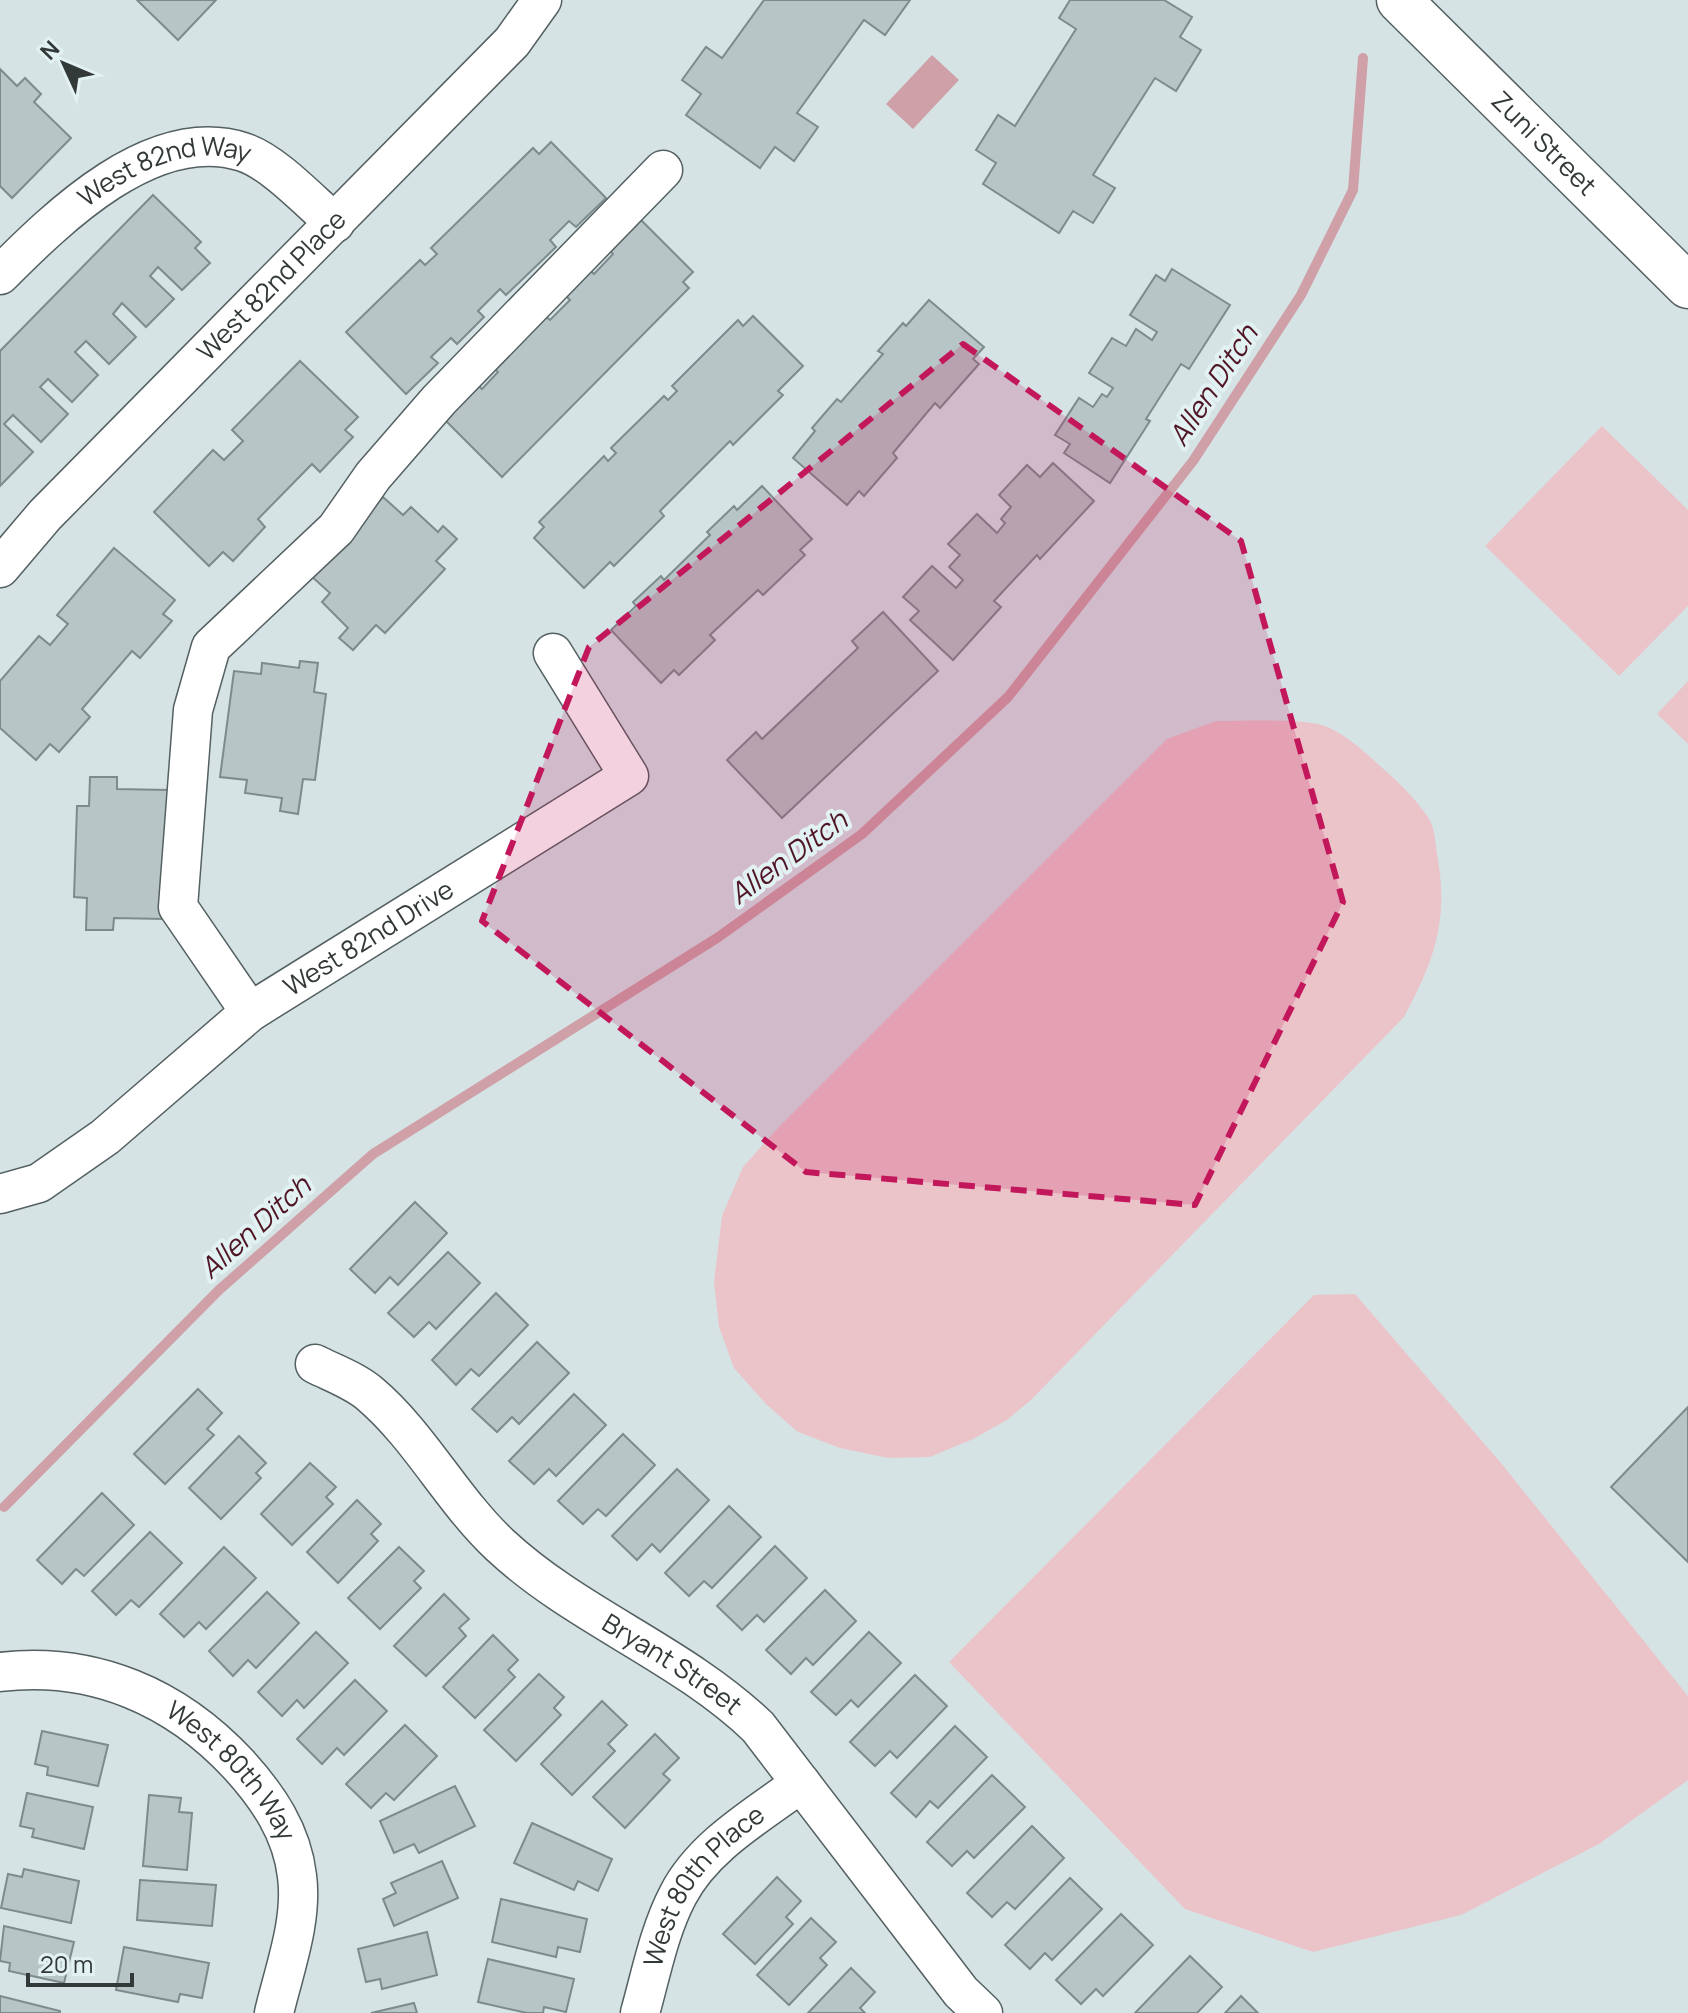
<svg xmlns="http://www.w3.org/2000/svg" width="1688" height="2013" viewBox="0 0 1688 2013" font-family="Manrope,sans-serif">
	<rect width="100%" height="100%" fill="#d5e3e5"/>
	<g fill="#ebc4ca">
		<path d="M1602,426l86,84v96l-69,70 -134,-130z"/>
		<path d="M1688,681v63l-31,-30z"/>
		<path d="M1216,721c25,0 87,-3 109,5 20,8 39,25 54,39 18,16 37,33 50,54 6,9 6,24 8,35 12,65 -2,106 -33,163l-372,382 -25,21 -34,19 -43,18 -42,1 -48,-10 -42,-16 -32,-28 -32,-36 -15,-41 -5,-45 8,-66 21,-49 33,-37 391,-391z"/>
		<path d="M1355,1294l146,169 187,233v84l-89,64 -138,71 -148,37 -128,-43 -236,-247 365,-367z"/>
	</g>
	<path fill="#cfa0a7" d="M932,55l27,25 -46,49 -27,-25z"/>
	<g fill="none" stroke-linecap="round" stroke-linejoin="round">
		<path stroke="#cfa0a7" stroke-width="10" d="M4,1507l215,-217 154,-136 344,-216 145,-104 146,-137 185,-236 108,-166 52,-105 10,-132"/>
	</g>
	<g fill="#b7c5c6" stroke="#7e8b8c" stroke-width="2">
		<path d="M137,0h79l-38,40z"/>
		<path d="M764,0h146l-25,35 -21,-15 -67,93 21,14 -24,34 -19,-14 -15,21 -74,-53 15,-21 -19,-14 24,-33 16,11z"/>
		<path d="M1070,0h94l28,17 -12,20 21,13 -25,41 -21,-13 -62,97 22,13 -22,35 -20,-12 -14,22 -76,-49 13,-21 -20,-13 22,-35 17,11 61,-97 -17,-11z"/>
		<path d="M0,69l17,17 8,-8 16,16 -7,8 37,36 -59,60 -12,-12z"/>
		<path d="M551,142l55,56 -30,29 -7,-6 -19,19 6,7 -50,48 -6,-6 -22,22 6,6 -27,27 -6,-6 -20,19 7,6 -32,31 -60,-62 74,-72 5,5 12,-11 -6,-6 102,-100 6,6z"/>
		<path d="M153,195l48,47 -6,6 15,15 -28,27 -24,-23 -8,9 24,23 -28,28 -24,-24 -9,11 23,23 -27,27 -23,-23 -11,11 23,23 -26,27 -24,-23 -8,8 28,27 -27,28 -28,-27 -9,9 29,28 -33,34v-135z"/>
		<path d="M639,218l54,54 -10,10 6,6 -187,189 -60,-60 34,-34 6,6 16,-17 -6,-6 52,-51 6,5 20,-20 -6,-6 25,-25 5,5 19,-20 -5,-5z"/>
		<path d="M1172,269l58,36 -41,64 -8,-5 -35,55 4,2 -40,62 -46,-30 6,-9 -15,-9 24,-37 14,9 9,-13 5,3 6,-9 -24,-15 23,-35 14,8 10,-17 16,11 5,-8 -27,-17 26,-40 9,6z"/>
		<path d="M929,300l55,47 -11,12 6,5 -39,44 -5,-5 -42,50 4,5 -33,38 -5,-5 -12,14 -54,-47 22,-27 -3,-3 25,-29 4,3 42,-48 -5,-3 25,-28 3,3z"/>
		<path d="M753,316l50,50 -25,25 5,4 -50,50 -3,-4 -70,70 4,5 -50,50 -4,-4 -26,26 -50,-50 10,-11 -5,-5 65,-66 4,5 8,-8 -5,-5 53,-52 4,4 9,-9 -5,-5 66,-66 5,6z"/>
		<path d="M300,361l58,56 -13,13 8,7 -33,35 -8,-8 -54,55 7,8 -32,34 -10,-9 -14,14 -55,-54 59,-62 11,10 19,-19 -11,-11z"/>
		<path d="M1053,463l41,38 -54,58 -3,-4 -43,46 7,6 -48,53 -43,-40 9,-9 -16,-14 29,-31 24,22 7,-8 -14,-13 11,-12 -12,-11 29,-30 20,19 8,-10 -4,-4 10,-12 -12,-12 28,-30 13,12z"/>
		<path d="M762,486l50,53 -12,11 5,5 -42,40 -5,-5 -48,45 5,5 -36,35 -5,-5 -13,13 -50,-53 25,-24 -3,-4 28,-26 3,4 46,-45 -3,-3 27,-26 3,4z"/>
		<path d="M383,497l20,18 8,-8 27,25 5,-6 14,13 -21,22 9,8 -60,64 -9,-8 -23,25 -14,-12 9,-10 -26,-26 8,-9 -20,-18z"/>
		<path d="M114,548l61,52 -12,14 9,7 -32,37 -8,-7 -50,58 8,8 -31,35 -9,-8 -14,16 -36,-32v-47l39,-45 11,9 18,-21 -11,-9z"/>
		<path d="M883,612l55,59 -156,147 -55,-58 29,-28 6,7 96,-91 -6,-7z"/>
		<path d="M300,661l18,2 -4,29 12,2 -11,86 -12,-1 -5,35 -18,-3 2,-13 -37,-5 2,-13 -27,-3 14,-106 27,3 1,-11 37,5z"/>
		<path d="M90,777h27v12l51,1 -4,129 -50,-1 -1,12h-27l1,-32 -13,-1 3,-91h12z"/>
		<path d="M415,1202l32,31 -49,52 -8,-8 -15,16 -25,-24z"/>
		<path d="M448,1252l32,31 -44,46 -7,-7 -15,15 -26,-24z"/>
		<path d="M496,1293l32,32 -49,51 -8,-7 -15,16 -24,-25z"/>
		<path d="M537,1342l32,31 -50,51 -7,-7 -15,15 -25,-23z"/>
		<path d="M198,1389l24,24 -15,16 7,6 -49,49 -31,-30z"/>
		<path d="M574,1394l32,31 -50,51 -7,-7 -15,15 -25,-23z"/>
		<path d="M1688,1407v155l-77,-75z"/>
		<path d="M623,1434l32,31 -49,51 -8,-7 -15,15 -25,-23z"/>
		<path d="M239,1436l27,27 -10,10 5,5 -40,41 -32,-31z"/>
		<path d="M310,1463l26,24 -10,10 7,7 -41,41 -31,-31z"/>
		<path d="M677,1469l32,31 -49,52 -8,-8 -15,16 -25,-24z"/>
		<path d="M102,1493l32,32 -50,51 -8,-7 -14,15 -25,-24z"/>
		<path d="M357,1500l24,24 -10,10 7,7 -40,42 -31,-31z"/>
		<path d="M729,1506l32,31 -49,51 -8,-7 -15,15 -24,-23z"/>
		<path d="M150,1532l32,31 -43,44 -8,-7 -15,15 -24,-24z"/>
		<path d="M775,1546l32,32 -43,44 -7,-7 -15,15 -25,-24z"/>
		<path d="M224,1547l32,31 -50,51 -7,-7 -15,15 -24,-23z"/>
		<path d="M399,1547l25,24 -10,10 7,7 -41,41 -32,-31z"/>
		<path d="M825,1590l31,31 -43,44 -7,-7 -15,16 -25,-24z"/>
		<path d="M267,1592l32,31 -43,45 -8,-8 -15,16 -24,-25z"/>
		<path d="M444,1594l25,25 -10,9 7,8 -40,40 -32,-30z"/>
		<path d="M316,1632l32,31 -44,45 -7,-8 -15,16 -24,-24z"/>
		<path d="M869,1632l32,31 -43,44 -7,-7 -15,15 -25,-23z"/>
		<path d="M493,1635l25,25 -10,10 7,7 -40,41 -32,-31z"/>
		<path d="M539,1674l25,23 -10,11 7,7 -45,46 -32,-31z"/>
		<path d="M915,1675l32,31 -50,52 -7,-7 -15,15 -25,-24z"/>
		<path d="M355,1680l32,31 -43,44 -7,-7 -15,16 -25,-25z"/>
		<path d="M602,1701l25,24 -19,19 7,7 -43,44 -31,-31z"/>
		<path d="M405,1725l32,31 -43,44 -8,-7 -15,15 -25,-24z"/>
		<path d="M955,1726l32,31 -49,51 -8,-7 -14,16 -25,-24z"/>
		<path d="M42,1731l66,14 -10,41 -51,-11 1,-8 -13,-3z"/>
		<path d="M655,1734l24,24 -16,16 7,6 -45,48 -32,-31z"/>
		<path d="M992,1775l33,32 -51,51 -7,-7 -15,15 -25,-24z"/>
		<path d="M455,1786l20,40 -56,27 -5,-9 -20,9 -14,-32z"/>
		<path d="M27,1793l66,14 -9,42 -52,-12 2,-8 -14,-3z"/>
		<path d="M149,1795l32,3 -2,14 13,1 -5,57 -44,-4z"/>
		<path d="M532,1823l80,36 -14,32 -20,-10 -4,9 -60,-27z"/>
		<path d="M1032,1826l32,32 -49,51 -8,-7 -15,15 -25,-24z"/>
		<path d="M442,1861l16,37 -64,28 -11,-27 13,-6 -5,-10z"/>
		<path d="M24,1869l55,12 -8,42 -70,-15 7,-34 14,3z"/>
		<path d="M777,1877l24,24 -15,16 7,7 -38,40 -32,-30z"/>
		<path d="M1070,1878l32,31 -50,51 -7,-7 -15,16 -25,-24z"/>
		<path d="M140,1880l76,5 -4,41 -75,-6z"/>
		<path d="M501,1899l86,20 -7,33 -22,-5 -2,10 -64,-15z"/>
		<path d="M1121,1914l32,31 -50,51 -7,-7 -15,15 -25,-24z"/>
		<path d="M811,1918l25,24 -16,16 7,7 -38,40 -32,-30z"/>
		<path d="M4,1926l70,16 -10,41 -55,-12 1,-8 -10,-2z"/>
		<path d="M427,1932l10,43 -55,14 -2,-10 -14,3 -8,-33z"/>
		<path d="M124,1947l85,16 -7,35 -22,-4 -2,8 -62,-12z"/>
		<path d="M1190,1956l32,31 -25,26h-62z"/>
		<path d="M488,1959l86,20 -8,33 -22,-5 -1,6h-16l-49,-11z"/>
		<path d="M851,1968l24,24 -15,16 5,5h-57z"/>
		<path d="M0,1996l60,15v2h-60z"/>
		<path d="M1241,1996l17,17h-33z"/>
		<path d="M414,2003l3,10h-46z"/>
	</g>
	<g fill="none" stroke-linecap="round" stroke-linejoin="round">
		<g stroke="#546061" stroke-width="41">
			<g id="minor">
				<path id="s1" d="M0,275c58,-58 153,-152 243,-123 31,10 67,50 92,71"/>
				<path id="s2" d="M0,568l45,-53 467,-473 30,-42"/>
				<path d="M250,1012l-72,-105 15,-197 18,-63 125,-118 37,-53 66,-76 224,-230"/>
				<path id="s3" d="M0,1194l39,-11 66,-46 145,-125 379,-236 -76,-123"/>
				<path id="s4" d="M315,1364c18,9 38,16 54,29 51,43 82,106 131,152 76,71 182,109 258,182l203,265 22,21"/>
				<path id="s5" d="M0,1672c94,-11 176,25 239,93 29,32 53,67 58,111 6,45 -13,94 -23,137"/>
				<path id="s6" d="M640,2013c11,-39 19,-82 38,-118 25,-49 80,-80 123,-112"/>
			</g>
		</g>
		<g stroke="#546061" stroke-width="47">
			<g id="tertiary">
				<path id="s7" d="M1399,0l289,286"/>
			</g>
		</g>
		<use href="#minor" stroke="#fff" stroke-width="38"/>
		<use href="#tertiary" stroke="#fff" stroke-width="44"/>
	</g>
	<path fill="#c2185b" fill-opacity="0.2" stroke="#c2185b" stroke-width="6" stroke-dasharray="16 10" stroke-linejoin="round" d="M963,344l278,197 102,361 -148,303 -389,-33 -324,-251 107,-274z"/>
	<g text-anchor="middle" stroke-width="8" stroke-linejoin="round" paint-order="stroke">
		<g font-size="26" fill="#333939" stroke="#e2f1f2">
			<text dy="9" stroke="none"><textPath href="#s7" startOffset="204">Zuni Street</textPath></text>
			<text dy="9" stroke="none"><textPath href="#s1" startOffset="202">West 82nd Way</textPath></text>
			<text dy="9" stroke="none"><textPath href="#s2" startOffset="392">West 82nd Place</textPath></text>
			<text dy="9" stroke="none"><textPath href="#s3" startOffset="452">West 82nd Drive</textPath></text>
			<text dy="9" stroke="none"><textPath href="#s4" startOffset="472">Bryant Street</textPath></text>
			<text dy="9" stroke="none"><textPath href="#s5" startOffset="266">West 80th Way</textPath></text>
			<text dy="9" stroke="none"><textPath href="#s6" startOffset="146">West 80th Place</textPath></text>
		</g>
		<g font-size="28" font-style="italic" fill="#4f1525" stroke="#e2f1f2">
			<text transform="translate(1213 385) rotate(-57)" y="10">Allen Ditch</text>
			<text transform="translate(788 857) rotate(-36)" y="10">Allen Ditch</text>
			<text transform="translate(255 1227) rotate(-42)" y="10">Allen Ditch</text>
		</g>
	</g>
	<g transform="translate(64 64) rotate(314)" stroke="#e2f1f2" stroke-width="6" paint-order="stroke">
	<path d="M0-6L14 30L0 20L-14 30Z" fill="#333939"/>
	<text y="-12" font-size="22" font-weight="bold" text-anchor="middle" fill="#333939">N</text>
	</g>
	<path d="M28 1973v12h104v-12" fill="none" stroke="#333939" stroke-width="4"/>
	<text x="40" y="1973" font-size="24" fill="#333939" stroke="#e2f1f2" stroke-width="6" paint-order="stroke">20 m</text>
</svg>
